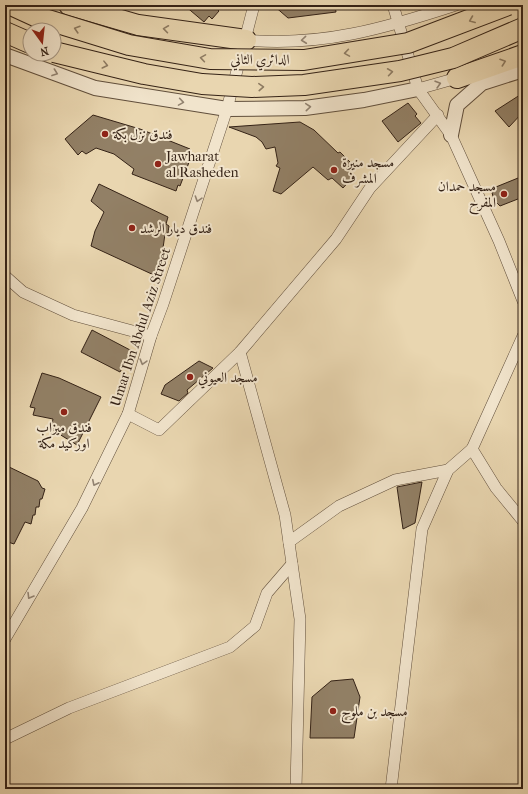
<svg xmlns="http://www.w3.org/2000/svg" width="528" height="794" viewBox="0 0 528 794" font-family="'IM FELL French Canon',Amiri,serif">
	<rect width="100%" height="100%" fill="#e9d6b0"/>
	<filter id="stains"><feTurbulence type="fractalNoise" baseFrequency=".005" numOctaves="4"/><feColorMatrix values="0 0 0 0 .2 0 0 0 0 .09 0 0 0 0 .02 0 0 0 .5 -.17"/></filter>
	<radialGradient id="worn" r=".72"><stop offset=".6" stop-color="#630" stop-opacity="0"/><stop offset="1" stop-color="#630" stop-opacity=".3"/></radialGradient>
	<g fill="#928066" stroke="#342216">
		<path d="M184,5h34l-2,3 3,3 -7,8 -3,-3 -5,6z"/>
		<path d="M273,5h62l1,7 -48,6z"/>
		<path d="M523,93v19l-14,15 -14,-16z"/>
		<path d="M408,103l9,11 -2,2 6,7 -23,19 -16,-21z"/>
		<path d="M93,115l47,14 50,20 -2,7 3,1 -11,29 -2,-1 -2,6 -44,-17 2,-5 -20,-15 -18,-6 -10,6 -4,-3 -4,4 -13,-16z"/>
		<path d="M300,122l14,8 24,23 2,-1 11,11 -4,6 6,8 -10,11 -11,-10 -4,2 -15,-13 -32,27 -8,-3 7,-23 -4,-2 2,-3 -3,-16 -9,2 -4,-7 -6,-5 -27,-10z"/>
		<path d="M523,176v21l-23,9 -6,-6 -3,-11z"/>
		<path d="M99,184l69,33 -2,7 3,2 -1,7 -3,1 -4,28 -2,7h-3v7l-65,-30 4,-15 9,-19 -13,-11z"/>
		<path d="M92,330l40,21 -12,21 -39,-20z"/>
		<path d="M199,361l14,7 -26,22 1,3 -9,8 -18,-7 4,-9z"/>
		<path d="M42,373l17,5 42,19 -24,48 -26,-16 2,-10 -20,-4 2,-7 -5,-1z"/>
		<path d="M5,465l33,16 4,7 3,1 -3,10h-2l-1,8h-3l-1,8h-2l-2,9 -6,-2 -11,22 -9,-3z"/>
		<path d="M422,482l-7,41 -12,6 -6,-42z"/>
		<path d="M353,679l7,18 -6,41h-44l2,-41 19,-16z"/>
	</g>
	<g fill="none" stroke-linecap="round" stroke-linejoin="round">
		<g stroke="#614f3c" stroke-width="12">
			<g id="minor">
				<path d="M393,5l25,84 33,46 48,106 24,60"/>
				<path d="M246,40c75,7 140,-12 210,-35"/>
				<path d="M418,89l39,-11"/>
				<path d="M5,276l18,16 50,23 78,21"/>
				<path d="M523,336l-51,113 24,39 27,33"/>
				<path d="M240,352l45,163 15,104 -4,170"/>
				<path d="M128,414l31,16 81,-78 96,-113 34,-51 68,-73"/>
				<path d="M289,542l50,-36 56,-26 53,-10"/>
				<path d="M5,639l77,-131 46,-94 23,-78 12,-32 64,-195 27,-104"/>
				<path d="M5,739l64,-31 161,-61 25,-21 12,-33 25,-29"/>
				<path d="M391,789l31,-260 26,-59 24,-21"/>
			</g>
		</g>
		<g stroke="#614f3c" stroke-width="16">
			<g id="tertiary">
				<path d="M5,55l90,33 132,21 78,-1 59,-8 54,-11"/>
				<path d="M451,135l6,-30 25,-22 41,-13"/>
			</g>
		</g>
		<g stroke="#342216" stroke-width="22">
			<g id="motorway">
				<path d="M69,5l69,20 108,15"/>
				<path d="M5,32l25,11"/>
				<path d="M457,78l66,-23"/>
			</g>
		</g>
		<use href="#minor" stroke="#f1e4cc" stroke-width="11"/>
		<use href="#tertiary" stroke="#f1e4cc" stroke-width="14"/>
		<use href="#motorway" stroke="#e9d6b0" stroke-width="20"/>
		<g stroke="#342216" stroke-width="22" stroke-linecap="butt">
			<g id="motorway-bridge">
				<path d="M11,5l24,11 94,29 81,14 94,1 104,-17 100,-38"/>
				<path d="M54,52l90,22 58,10 50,3 52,-2 96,-14 53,-13 70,-30"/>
			</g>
		</g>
		<use href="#motorway-bridge" stroke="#e9d6b0" stroke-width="20"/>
	</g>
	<defs><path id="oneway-chevron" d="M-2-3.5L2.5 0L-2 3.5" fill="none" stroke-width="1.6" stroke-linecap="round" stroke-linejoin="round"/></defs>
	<g stroke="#8e7c63">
		<use href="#oneway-chevron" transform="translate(472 20) rotate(158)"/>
		<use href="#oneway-chevron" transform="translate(77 29) rotate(-163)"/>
		<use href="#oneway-chevron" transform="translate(166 29) rotate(-172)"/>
		<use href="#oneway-chevron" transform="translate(347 53) rotate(171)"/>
		<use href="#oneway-chevron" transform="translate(203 58) rotate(-171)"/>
		<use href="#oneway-chevron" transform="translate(503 62) rotate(-19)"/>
		<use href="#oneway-chevron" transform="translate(105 65) rotate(14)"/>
		<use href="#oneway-chevron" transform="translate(390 72) rotate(-8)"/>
		<use href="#oneway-chevron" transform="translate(261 87) rotate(-3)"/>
	</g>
	<g stroke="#928371">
		<use href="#oneway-chevron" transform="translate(304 40) rotate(174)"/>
		<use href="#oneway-chevron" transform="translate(55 73) rotate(20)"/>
		<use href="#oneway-chevron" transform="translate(438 84) rotate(-16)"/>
		<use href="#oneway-chevron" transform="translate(181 102) rotate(9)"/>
		<use href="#oneway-chevron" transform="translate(308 107) rotate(-5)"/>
		<use href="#oneway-chevron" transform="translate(198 199) rotate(108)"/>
		<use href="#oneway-chevron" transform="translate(143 362) rotate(106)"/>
		<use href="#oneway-chevron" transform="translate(95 483) rotate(116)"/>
		<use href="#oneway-chevron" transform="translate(30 596) rotate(121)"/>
	</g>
	<g fill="#8f2418" stroke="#f1e4cc" stroke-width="1.5">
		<circle cx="105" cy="134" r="4"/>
		<circle cx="158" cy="164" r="4"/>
		<circle cx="334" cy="170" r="4"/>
		<circle cx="504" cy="194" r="4"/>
		<circle cx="132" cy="228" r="4"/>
		<circle cx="190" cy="377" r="4"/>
		<circle cx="64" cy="412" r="4"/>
		<circle cx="333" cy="711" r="4"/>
	</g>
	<g text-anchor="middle" stroke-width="4" stroke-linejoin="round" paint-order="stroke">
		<g font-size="14" fill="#342216" stroke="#f1e4cc">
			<text x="260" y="64">الدائري الثاني</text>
			<text transform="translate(140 327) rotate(-72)" y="5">Umar Ibn Abdul Aziz Street</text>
		</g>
		<g font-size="14" fill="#342216" stroke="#f1e4cc" text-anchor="start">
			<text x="113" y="139">فندق نزل بكة</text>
			<text x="166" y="161">Jawharat<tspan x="166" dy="16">al Rasheden</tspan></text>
			<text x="342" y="167">مسجد منيرة<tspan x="342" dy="16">المشرف</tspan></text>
			<text x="496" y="191" text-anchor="end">مسجد حمدان<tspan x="496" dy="16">المفرح</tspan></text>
			<text x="140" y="233">فندق ديار الرشد</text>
			<text x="198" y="382">مسجد العيوني</text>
			<text x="64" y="432" text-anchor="middle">فندق ميزاب<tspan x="64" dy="16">اوركيد مكة</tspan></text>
			<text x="341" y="716">مسجد بن ملوح</text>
		</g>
	</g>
	<rect width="528" height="794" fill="none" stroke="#e9d6b0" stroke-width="20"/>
	<rect x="6" y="6" width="516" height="782" fill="none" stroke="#342216" stroke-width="2"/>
	<rect x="10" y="10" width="508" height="774" fill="none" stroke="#342216"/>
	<g transform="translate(42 42) rotate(165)"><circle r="19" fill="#f1e4cc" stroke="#a59683"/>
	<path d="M0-3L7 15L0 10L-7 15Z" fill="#8f2418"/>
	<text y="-6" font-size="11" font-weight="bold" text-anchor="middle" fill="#342216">N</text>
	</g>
	<rect width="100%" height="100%" filter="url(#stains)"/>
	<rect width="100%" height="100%" fill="url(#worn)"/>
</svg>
